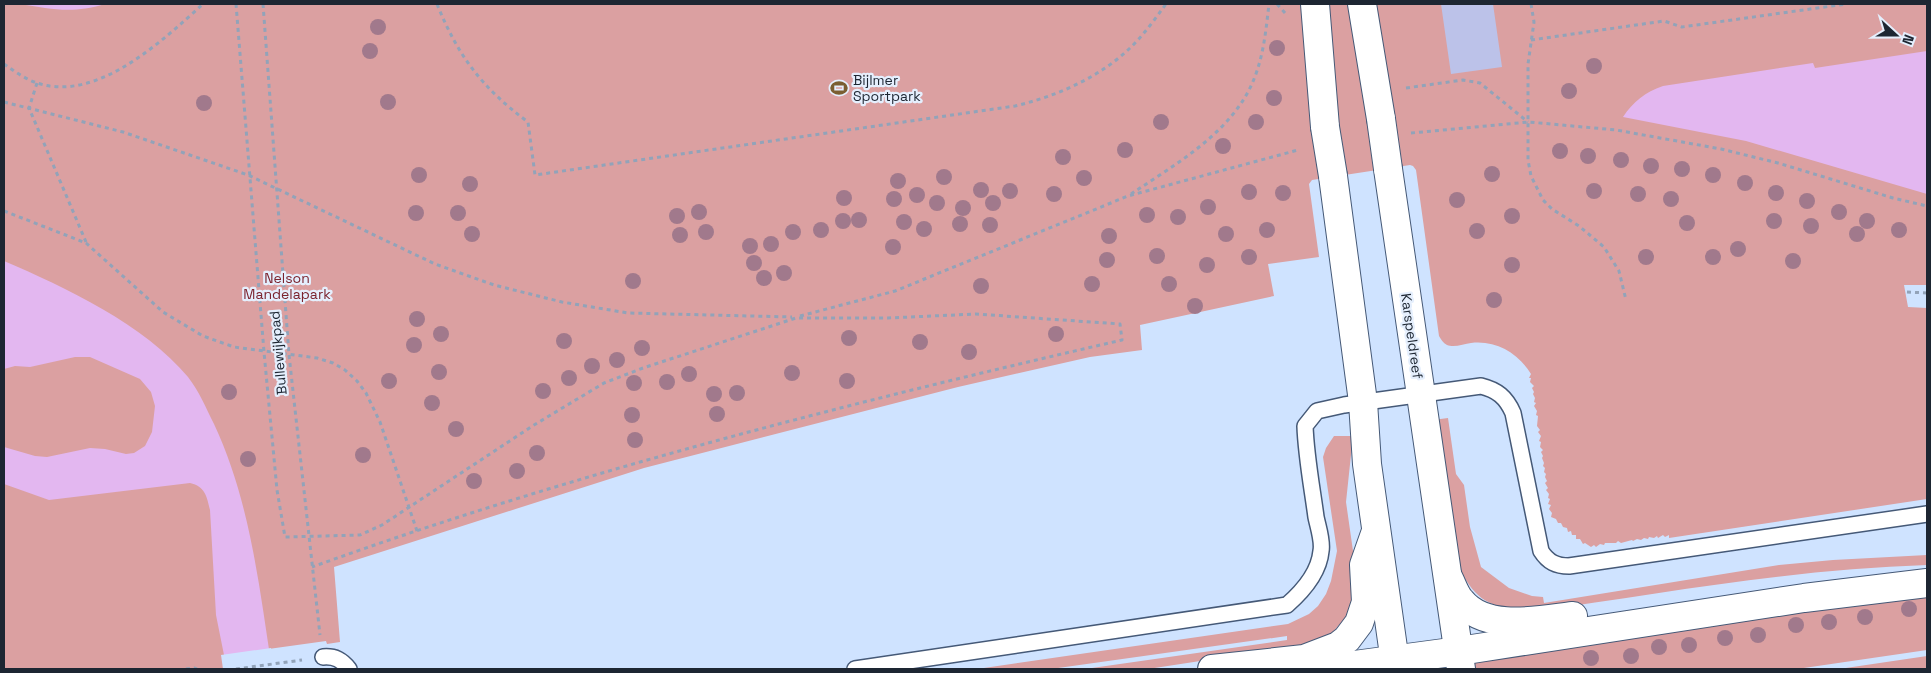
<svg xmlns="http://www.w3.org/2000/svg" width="1931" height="673" viewBox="0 0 1931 673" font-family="'Space Grotesk',sans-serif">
	<rect width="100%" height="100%" fill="#cfe3ff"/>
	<g fill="#dba0a1">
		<path d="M4,4h1923v281h-23l4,22 19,1v191l-258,39v-3l-4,2 -2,-2 -5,3 -1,-2 -3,2 -5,-1 -1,2 -4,-1 -3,2 -4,-1 -4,2 -1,-1 -11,3 -3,-2 -2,2h-11l-1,2 -4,-1 -4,3 -2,-2 -3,2 -6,-4 -2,1 -3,-5h-4v-4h-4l-1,-4 -3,1 -1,-4 -4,-1 -2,-4h-3l-2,-4 -5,-2 1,-4 -3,-4 2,-4 -3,-1 2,-5 -2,-1 1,-4 -3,-4 2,-2 -3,-5 2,-2 -2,-4 1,-3 -2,-2 1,-4 -2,-2 1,-3 -2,-5 1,-2 -2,-4 2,-2 -3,-3 1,-5 -2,-1 2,-5 -3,-4 2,-2 -3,-4 1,-10 -2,-1 1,-4 -3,-5 2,-3 -2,-1 1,-4 -2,-4 1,-2 -2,-4 2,-2 -4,-4 1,-4h-2l2,-4c-13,-21 -35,-34 -60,-31 -7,1 -17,5 -24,2 -4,-2 -6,-6 -8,-9l-23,-166 -3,-4 -3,-1 -98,15 -3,4 10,73 -51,7 6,32 -134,29 2,25 -52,7 -132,30 -314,81 -310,99 6,75 -13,2 -1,-3 -102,14 2,14h-222z"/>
		<path d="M1448,418l8,56 8,11 6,42 11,40 28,21 23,8 11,1 1,6 235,-38 54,-5 94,-5v10c-133,4 -264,28 -396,47 -33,-5 -51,-5 -69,-39l-13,-47 -16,-106z"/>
		<path d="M1334,436h19l-7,66 11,77 -7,30 -4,8 -13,15 -21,12 -164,25h-63l202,-29v-4l-236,33h-74l311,-45 21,-10 9,-8 8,-12 5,-13 6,-30 -14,-94 3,-9z"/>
		<path d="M1927,592v58l-130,19h-326l-1,-10z"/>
		<path d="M1927,656v13h-88z"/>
	</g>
	<g fill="#e3b7f0">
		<path d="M19,4h86c-33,10 -53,5 -86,0z"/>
		<path d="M1927,51v143l-181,-53 -123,-24c10,-15 22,-25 40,-31l150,-23 2,5z"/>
		<path d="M4,261c61,26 141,64 184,116 11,14 18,31 26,47 36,77 45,161 58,245l-48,-14 -8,-40 -6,-105c-3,-13 -5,-24 -20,-27l-141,17 -45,-16v-37l31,9 12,1 43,-9 15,1 21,5 8,-1 11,-7 7,-14 3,-26 -4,-14 -11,-13 -50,-22h-15l-45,10 -15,-1 -11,3z"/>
	</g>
	<path fill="#cfe3ff" d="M271,648l3,21h-51l-2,-14z"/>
	<path fill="#bcc2e9" d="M1441,4h52l9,63 -51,7z"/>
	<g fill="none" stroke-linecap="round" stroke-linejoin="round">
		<g stroke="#455977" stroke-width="18">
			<g id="lane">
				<path d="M323,657c12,-1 19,3 26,12"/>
				<path d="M855,669l432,-64c16,-14 32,-32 34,-54 2,-10 -3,-24 -5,-34 -4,-30 -10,-61 -11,-91l12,-15 27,-6 137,-19c16,4 25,11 32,27l28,138c7,11 15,15 28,15l358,-52"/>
			</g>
		</g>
		<g stroke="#455977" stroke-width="30">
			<g id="secondary">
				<path d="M1315,4l10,123"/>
				<path d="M1362,4l19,115"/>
				<path d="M1388,169l73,500"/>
				<path d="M1333,176l30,226 4,62 29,205"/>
			</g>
		</g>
		<g stroke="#455977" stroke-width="30">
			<g id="highway">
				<path d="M1448,577c4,7 7,18 13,24 25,31 78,19 112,15"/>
				<path d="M1212,669l92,-10 34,-13 9,-7 12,-16 7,-21 -2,-37 12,-34"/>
				<path d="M1325,669l134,-18 345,-53 123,-15"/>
			</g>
		</g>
		<g stroke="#92a3b9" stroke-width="3" stroke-dasharray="4 4" stroke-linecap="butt">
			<path d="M236,4l28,348 13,138 8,47 75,-2 22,-10 152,-100 70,-42 39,-15 153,-50h92l88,-4 144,10 2,16c-273,63 -546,132 -810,227"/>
			<path d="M263,4l26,351 31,280"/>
			<path d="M437,4c21,52 45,84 91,118l7,53 480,-69c42,-10 83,-28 114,-57 14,-13 26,-30 37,-45"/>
			<path d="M1277,4l9,10"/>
			<path d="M1531,4l3,18 -6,42v96l3,16 12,24 9,9 27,17 25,21 15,24 7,29"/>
			<path d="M1531,40l133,-19 18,6 164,-23"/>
			<path d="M4,64c10,7 21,15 33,19 60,20 125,-42 166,-79"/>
			<path d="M37,83l-8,25 57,134"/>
			<path d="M1406,88l57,-8 17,3 48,39"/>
			<path d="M4,102l119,30 125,43 187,89 59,21 68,17 66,11 164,4"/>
			<path d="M1411,133l118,-11 87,8 105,19 57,14 115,35 34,8"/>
			<path d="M1131,194c45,-30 102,-62 123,-115 10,-25 12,-50 15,-75"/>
			<path d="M4,211l82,32 77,69 40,24 31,11 83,11 16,5 12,7 12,11 9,12 14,29 37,109"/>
			<path d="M1907,292l20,1"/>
			<path d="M800,316l95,-25 233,-95 170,-46"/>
			<path d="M186,669l8,-1 3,1"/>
			<path d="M236,669l66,-9"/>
		</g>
		<use href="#lane" stroke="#fff" stroke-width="15"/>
		<use href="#secondary" stroke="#fff" stroke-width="28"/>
		<use href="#highway" stroke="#fff" stroke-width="28"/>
		<g stroke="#455977" stroke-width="30" stroke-linecap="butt">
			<g id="secondary-bridge">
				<path d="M1381,119l7,50"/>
				<path d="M1325,127l8,49"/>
			</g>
		</g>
		<use href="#secondary-bridge" stroke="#fff" stroke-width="28"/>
	</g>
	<g fill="#a1798c">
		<circle cx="378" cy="27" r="8"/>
		<circle cx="1277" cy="48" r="8"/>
		<circle cx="370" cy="51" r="8"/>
		<circle cx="1594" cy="66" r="8"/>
		<circle cx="1569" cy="91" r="8"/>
		<circle cx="1274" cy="98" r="8"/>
		<circle cx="388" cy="102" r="8"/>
		<circle cx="204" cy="103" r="8"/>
		<circle cx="1161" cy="122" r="8"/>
		<circle cx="1256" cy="122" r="8"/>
		<circle cx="1223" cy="146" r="8"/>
		<circle cx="1125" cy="150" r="8"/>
		<circle cx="1560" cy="151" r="8"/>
		<circle cx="1588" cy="156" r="8"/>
		<circle cx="1063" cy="157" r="8"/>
		<circle cx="1621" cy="160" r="8"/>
		<circle cx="1651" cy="166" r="8"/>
		<circle cx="1682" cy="169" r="8"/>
		<circle cx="1492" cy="174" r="8"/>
		<circle cx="419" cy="175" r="8"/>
		<circle cx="1713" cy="175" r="8"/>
		<circle cx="944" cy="177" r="8"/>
		<circle cx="1084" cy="178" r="8"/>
		<circle cx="898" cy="181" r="8"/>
		<circle cx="1745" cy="183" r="8"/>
		<circle cx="470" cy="184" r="8"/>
		<circle cx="981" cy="190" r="8"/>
		<circle cx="1010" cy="191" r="8"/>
		<circle cx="1594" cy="191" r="8"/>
		<circle cx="1249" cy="192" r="8"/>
		<circle cx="1283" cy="193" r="8"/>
		<circle cx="1776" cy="193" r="8"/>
		<circle cx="1054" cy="194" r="8"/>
		<circle cx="1638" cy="194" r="8"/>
		<circle cx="917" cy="195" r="8"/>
		<circle cx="844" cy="198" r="8"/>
		<circle cx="894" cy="199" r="8"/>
		<circle cx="1671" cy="199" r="8"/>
		<circle cx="1457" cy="200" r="8"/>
		<circle cx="1807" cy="201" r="8"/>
		<circle cx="937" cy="203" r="8"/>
		<circle cx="993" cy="203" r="8"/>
		<circle cx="1208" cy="207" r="8"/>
		<circle cx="963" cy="208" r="8"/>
		<circle cx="699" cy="212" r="8"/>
		<circle cx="1839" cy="212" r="8"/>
		<circle cx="416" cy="213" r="8"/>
		<circle cx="458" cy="213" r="8"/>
		<circle cx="1147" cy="215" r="8"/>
		<circle cx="677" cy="216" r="8"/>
		<circle cx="1512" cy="216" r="8"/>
		<circle cx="1178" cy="217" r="8"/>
		<circle cx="859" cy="220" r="8"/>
		<circle cx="843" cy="221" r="8"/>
		<circle cx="1774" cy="221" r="8"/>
		<circle cx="1867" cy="221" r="8"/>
		<circle cx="904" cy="222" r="8"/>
		<circle cx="1687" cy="223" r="8"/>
		<circle cx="960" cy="224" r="8"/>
		<circle cx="990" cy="225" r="8"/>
		<circle cx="1811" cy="226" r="8"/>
		<circle cx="924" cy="229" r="8"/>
		<circle cx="821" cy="230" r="8"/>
		<circle cx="1267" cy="230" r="8"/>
		<circle cx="1899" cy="230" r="8"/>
		<circle cx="1477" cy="231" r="8"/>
		<circle cx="706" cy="232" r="8"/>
		<circle cx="793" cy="232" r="8"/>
		<circle cx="472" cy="234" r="8"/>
		<circle cx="1226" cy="234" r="8"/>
		<circle cx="1857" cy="234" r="8"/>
		<circle cx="680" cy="235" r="8"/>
		<circle cx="1109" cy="236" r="8"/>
		<circle cx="771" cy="244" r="8"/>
		<circle cx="750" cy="246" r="8"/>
		<circle cx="893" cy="247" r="8"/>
		<circle cx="1738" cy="249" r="8"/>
		<circle cx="1157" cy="256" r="8"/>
		<circle cx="1249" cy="257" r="8"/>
		<circle cx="1646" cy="257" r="8"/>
		<circle cx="1713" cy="257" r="8"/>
		<circle cx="1107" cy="260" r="8"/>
		<circle cx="1793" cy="261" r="8"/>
		<circle cx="754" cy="263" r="8"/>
		<circle cx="1207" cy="265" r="8"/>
		<circle cx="1512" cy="265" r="8"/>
		<circle cx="784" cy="273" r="8"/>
		<circle cx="764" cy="278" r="8"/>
		<circle cx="633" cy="281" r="8"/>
		<circle cx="1092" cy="284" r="8"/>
		<circle cx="1169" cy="284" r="8"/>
		<circle cx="981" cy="286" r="8"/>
		<circle cx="1494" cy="300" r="8"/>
		<circle cx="1195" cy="306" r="8"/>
		<circle cx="417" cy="319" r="8"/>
		<circle cx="441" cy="334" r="8"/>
		<circle cx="1056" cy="334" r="8"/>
		<circle cx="849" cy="338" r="8"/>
		<circle cx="564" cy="341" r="8"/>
		<circle cx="920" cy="342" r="8"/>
		<circle cx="414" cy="345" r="8"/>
		<circle cx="642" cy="348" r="8"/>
		<circle cx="969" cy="352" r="8"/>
		<circle cx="617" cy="360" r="8"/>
		<circle cx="592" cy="366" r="8"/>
		<circle cx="439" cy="372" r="8"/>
		<circle cx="792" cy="373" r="8"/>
		<circle cx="689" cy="374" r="8"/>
		<circle cx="569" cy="378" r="8"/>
		<circle cx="389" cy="381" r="8"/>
		<circle cx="847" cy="381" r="8"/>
		<circle cx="667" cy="382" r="8"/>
		<circle cx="634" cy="383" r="8"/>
		<circle cx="543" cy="391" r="8"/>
		<circle cx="229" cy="392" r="8"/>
		<circle cx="737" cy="393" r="8"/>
		<circle cx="714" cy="394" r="8"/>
		<circle cx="432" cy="403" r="8"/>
		<circle cx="717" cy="414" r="8"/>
		<circle cx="632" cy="415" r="8"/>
		<circle cx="456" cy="429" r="8"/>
		<circle cx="635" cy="440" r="8"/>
		<circle cx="537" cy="453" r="8"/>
		<circle cx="363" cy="455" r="8"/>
		<circle cx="248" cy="459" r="8"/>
		<circle cx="517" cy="471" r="8"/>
		<circle cx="474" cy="481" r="8"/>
		<circle cx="1909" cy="609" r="8"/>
		<circle cx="1865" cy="617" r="8"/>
		<circle cx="1829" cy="622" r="8"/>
		<circle cx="1796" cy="625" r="8"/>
		<circle cx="1758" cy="635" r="8"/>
		<circle cx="1725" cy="638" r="8"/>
		<circle cx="1689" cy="645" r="8"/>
		<circle cx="1659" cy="647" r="8"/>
		<circle cx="1631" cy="656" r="8"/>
		<circle cx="1591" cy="658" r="8"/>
	</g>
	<defs>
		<g id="stadium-bare" transform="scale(1.35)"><path d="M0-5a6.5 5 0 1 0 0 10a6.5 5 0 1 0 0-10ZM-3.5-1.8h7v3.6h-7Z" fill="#7a5e31" stroke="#e5effd" stroke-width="2.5" paint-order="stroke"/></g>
	</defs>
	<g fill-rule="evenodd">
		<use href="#stadium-bare" x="839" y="88"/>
	</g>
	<g text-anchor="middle" stroke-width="4.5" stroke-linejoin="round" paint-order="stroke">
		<g font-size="14" fill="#1d2632" stroke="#e5effd" text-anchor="start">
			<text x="853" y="85">Bijlmer<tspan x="853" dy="16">Sportpark</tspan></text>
		</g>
		<g font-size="14" fill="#7b232e" stroke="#e5effd">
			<text x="287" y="283">Nelson<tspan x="287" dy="16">Mandelapark</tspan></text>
		</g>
		<g font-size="14" fill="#1d2632" stroke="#e5effd">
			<text transform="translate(1412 336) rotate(82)" y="5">Karspeldreef</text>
			<text transform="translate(278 353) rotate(-95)" y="5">Bullewijkpad</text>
		</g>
	</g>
	<rect width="1931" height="673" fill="none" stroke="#1d2632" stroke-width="10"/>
	<g transform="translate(1896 35) rotate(111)" stroke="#e5effd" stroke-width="4" paint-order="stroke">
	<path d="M0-4L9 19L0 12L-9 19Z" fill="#1d2632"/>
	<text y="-8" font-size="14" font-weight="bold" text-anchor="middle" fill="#1d2632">N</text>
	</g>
</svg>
